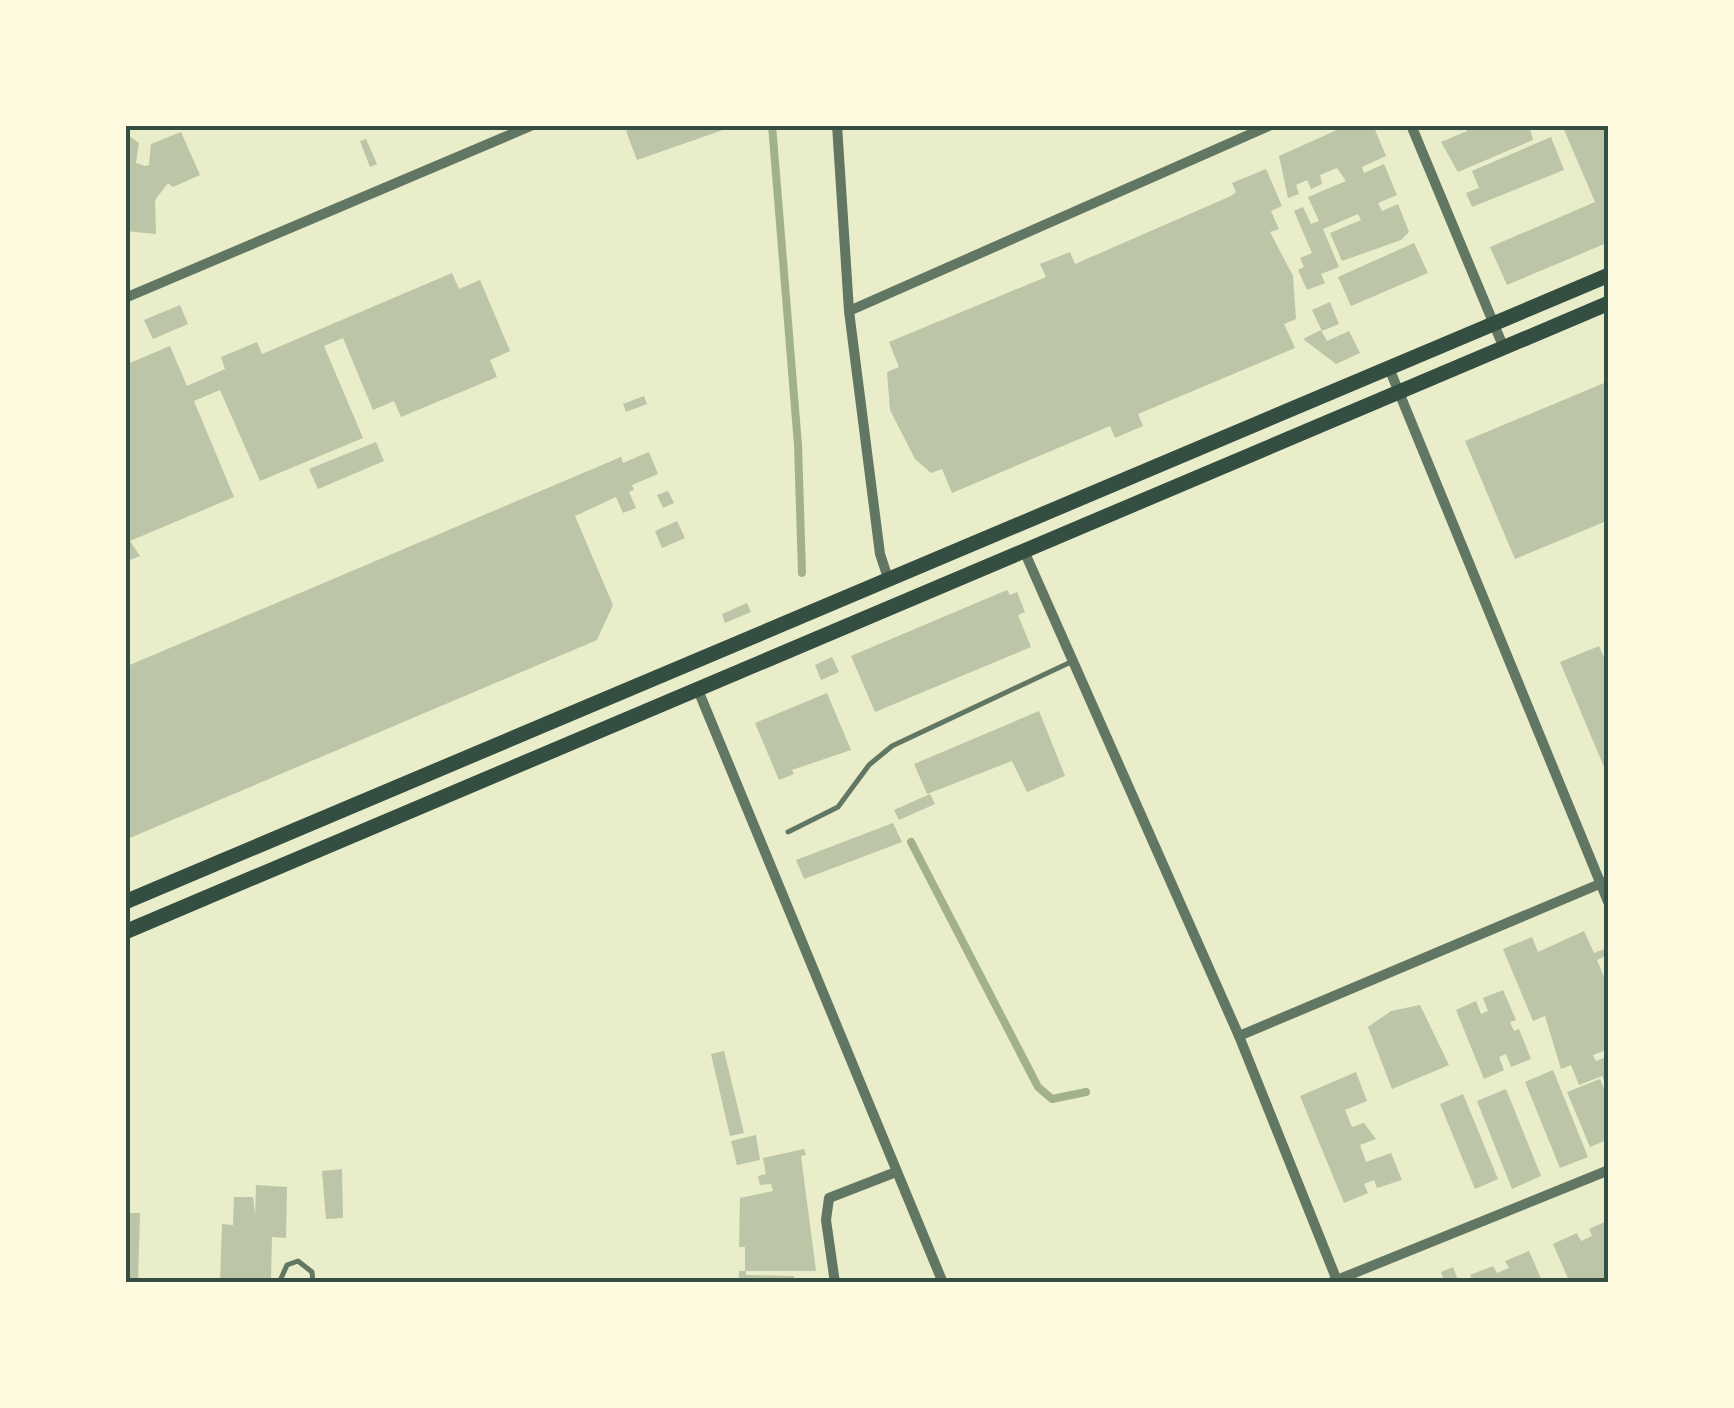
<svg xmlns="http://www.w3.org/2000/svg" width="1734" height="1408" viewBox="0 0 1734 1408" font-family="Manrope,sans-serif">
	<rect width="100%" height="100%" fill="#e9edc9"/>
	<g fill="none" stroke-linecap="round" stroke-linejoin="round">
		<g stroke="#a3b18a" stroke-width="8">
			<path d="M772,125l26,320 4,128"/>
			<path d="M911,842l127,245 14,12 34,-7"/>
		</g>
	</g>
	<g fill="#bcc5a7">
		<path d="M642,125h79l2,5 -86,30 -11,-29z"/>
		<path d="M1348,125h25l13,31 -24,11 2,6 20,-9 13,31 -19,8 4,8 16,-7 11,28 -8,8 -59,21 -12,-28 31,-13 -3,-6 -35,15 16,38 -18,7 4,9 -18,7 -9,-20 6,-3 -4,-9 12,-5 -18,-42 9,-4 8,17 8,-3 -11,-24 38,-16 -9,-13 -17,7 2,9 -11,5 -4,-9 -11,5 3,9 -11,4 -9,-42z"/>
		<path d="M1464,125h65l4,15 -75,32 -17,-30 26,-11z"/>
		<path d="M1562,125h47v117l-102,43 -17,-38 105,-45z"/>
		<path d="M181,132l19,43 -27,12 -5,-4 -13,17 1,34 -31,-3v-98l14,10 -3,20 9,3 4,-1 2,-21z"/>
		<path d="M1551,137l13,33 -92,37 -6,-14 13,-5 -7,-17z"/>
		<path d="M366,139l11,25 -7,3 -10,-26z"/>
		<path d="M1266,169l16,37 -11,5 8,18 -9,3 23,44 3,43 -12,5 11,24 -157,66 5,12 -28,12 -5,-12 -158,67 -10,-24 -11,4 -16,-14 -25,-49 -3,-38 12,-5 -10,-25 157,-65 -6,-13 30,-12 5,12 156,-68 5,-4 -4,-9z"/>
		<path d="M1414,243l14,30 -77,33 -13,-29z"/>
		<path d="M452,273l7,16 21,-9 30,71 -20,9 7,17 -96,40 -7,-16 -21,9 -30,-72 -19,8 39,92 -103,43 -40,-91 -26,11 40,96 -104,44 10,15 -15,6v-197l45,-19 17,40 38,-17 -4,-12 36,-15 5,12z"/>
		<path d="M1330,302l9,22 -17,7 -10,-21z"/>
		<path d="M180,305l8,19 -35,15 -9,-19z"/>
		<path d="M1321,330l6,11 22,-10 11,22 -24,11 -33,-25z"/>
		<path d="M1609,381v139l-94,39 -50,-118z"/>
		<path d="M644,396l3,8 -21,8 -3,-8z"/>
		<path d="M376,442l8,19 -66,28 -9,-20z"/>
		<path d="M649,452l9,22 -26,11 2,5 -5,2 7,16 -13,5 -7,-16 -41,19 38,89 -16,35 -472,200v-173l496,-210 2,6z"/>
		<path d="M668,491l6,12 -11,5 -6,-13z"/>
		<path d="M677,521l8,17 -23,10 -7,-17z"/>
		<path d="M1007,590l3,5 7,-3 8,20 -7,3 13,32 -156,65 -24,-56z"/>
		<path d="M747,603l4,9 -26,11 -3,-9z"/>
		<path d="M1599,646l6,14 4,-1v120l-49,-117z"/>
		<path d="M832,657l7,15 -18,8 -6,-15z"/>
		<path d="M827,693l24,57 -59,20 2,4 -15,6 -24,-57z"/>
		<path d="M1039,711l26,65 -38,16 -15,-31 -85,33 -13,-30z"/>
		<path d="M930,794l5,10 -36,16 -5,-10z"/>
		<path d="M893,823l9,19 -98,37 -8,-19z"/>
		<path d="M1584,931l10,22 13,-5 2,6 -12,6 12,29v60l-16,6 3,6 13,-5v36l-7,-16 -23,9 -8,-20 -10,4 -16,-53 -12,5 -30,-72 29,-12 6,15z"/>
		<path d="M1503,990l13,30 -6,2 4,9 5,-2 12,30 -20,8 -5,-13 -7,3 5,13 -20,9 -28,-69 20,-9 5,13 7,-3 -5,-13z"/>
		<path d="M1420,1005l29,60 -57,24 -24,-62 23,-16z"/>
		<path d="M724,1051l20,82 -14,3 -19,-82z"/>
		<path d="M1553,1070l35,87 -28,11 -35,-86z"/>
		<path d="M1356,1072l11,29 -22,9 7,17 12,-4 12,16 -16,6 6,17 25,-9 11,27 -25,8 -3,-8 -10,4 4,9 -24,10 -44,-107z"/>
		<path d="M1600,1079l9,21v39l-19,8 -23,-55z"/>
		<path d="M1506,1089l35,87 -29,13 -35,-88z"/>
		<path d="M1463,1094l35,85 -23,10 -35,-85z"/>
		<path d="M756,1135l4,25 -23,5 -6,-24z"/>
		<path d="M804,1149l2,6 -5,1 15,115h-70v4l48,1v7h-55v-12h6v-24h-6l1,-49 33,-7 -2,-7 -11,1 -2,-9 8,-2 -3,-16z"/>
		<path d="M342,1169l1,49 -17,1 -4,-48z"/>
		<path d="M256,1185l31,2 -1,51 -14,-1 -1,43 -51,3 2,-59 11,1 1,-28h19l2,19z"/>
		<path d="M125,1213h15l-2,70h-13z"/>
		<path d="M1609,1220v63h-39l-17,-39 24,-11 4,8 11,-5 -3,-7z"/>
		<path d="M1529,1251l14,32h-69l-4,-8 23,-9 4,7 12,-5 -4,-7z"/>
		<path d="M1453,1267l6,16h-14l-4,-11z"/>
	</g>
	<g fill="none" stroke-linecap="round" stroke-linejoin="round">
		<g stroke="#617663" stroke-width="5">
			<path d="M788,832l50,-25 31,-42 23,-19 181,-85"/>
			<path d="M279,1283l8,-18 11,-4 14,11 1,11"/>
		</g>
		<g stroke="#617663" stroke-width="10">
			<path d="M837,125l12,186 31,243 8,24"/>
			<path d="M1411,125l92,221"/>
			<path d="M125,298l408,-173"/>
			<path d="M849,311l422,-186"/>
			<path d="M1389,368l220,536"/>
			<path d="M1025,553l214,483 99,247"/>
			<path d="M698,690l245,593"/>
			<path d="M1239,1036l370,-156"/>
			<path d="M1332,1282l277,-112"/>
			<path d="M835,1283l-9,-63 3,-22 67,-26"/>
		</g>
		<g stroke="#344e41" stroke-width="15">
			<path d="M125,902l1484,-627"/>
			<path d="M125,932l1484,-629"/>
		</g>
	</g>
	<rect width="1734" height="1408" fill="none" stroke="#fefae0" stroke-width="255"/>
	<rect x="128" y="128" width="1478" height="1152" fill="none" stroke="#344e41" stroke-width="4"/>
</svg>
